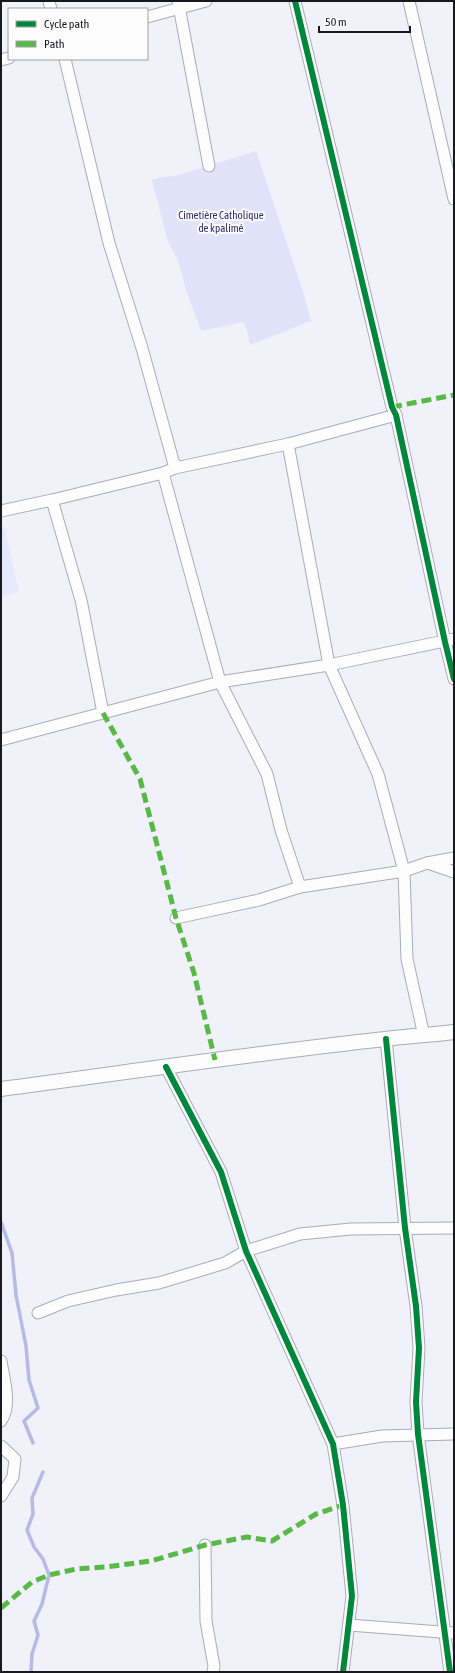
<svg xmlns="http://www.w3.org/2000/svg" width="455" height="1673" viewBox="0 0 455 1673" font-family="'Asap Condensed',sans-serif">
	<rect width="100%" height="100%" fill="#f0f1f9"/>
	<path fill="#e6e8fb" d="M4,527l15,65 -18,4v-68z"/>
	<path fill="#e1e3fa" d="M256,151l48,144 7,26 -61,24 -3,-15 -4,-8 -42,9 -15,-41 -8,-30 -10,-18 -16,-62 10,-3 13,-1z"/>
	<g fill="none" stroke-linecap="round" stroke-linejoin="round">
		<g stroke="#b7bae5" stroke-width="3.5">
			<path d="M1,1222l11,31 4,42 10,51 3,34 9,28 -14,13 9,22"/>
			<path d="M31,1672l1,-18 6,-19 -4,-14 8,-17 7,-29 -6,-16 -9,-12 -7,-17 6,-16 -1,-16 11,-26"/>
		</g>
		<g stroke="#abacb4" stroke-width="13">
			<g id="minor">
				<path d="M49,1l2,8"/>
				<path d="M178,1l31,165"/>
				<path d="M295,1l97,406 4,8 49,227 9,37"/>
				<path d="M409,1l45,198"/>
				<path d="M147,17l59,-16"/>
				<path d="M65,59l44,184 33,105 33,120"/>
				<path d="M1,60l8,-2"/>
				<path d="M288,444l41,221 49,109 26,97 3,88 17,77"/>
				<path d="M163,473l57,209 47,92 14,56 19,57"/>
				<path d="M52,500l29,100 22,113"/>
				<path d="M1,511l51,-11 111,-27 12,-5 113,-24 108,-29"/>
				<path d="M1,740l219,-58 109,-17 125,-26"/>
				<path d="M428,863l26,9"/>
				<path d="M176,918l83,-18 41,-13 104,-16 23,-8 27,-5"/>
				<path d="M386,1039l19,189 11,78 3,42 -3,54 2,32 32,238"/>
				<path d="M166,1067l55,105 25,79 87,193 10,61 9,91 -9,76"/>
				<path d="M38,1313l30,-12 48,-11 43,-7 66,-20 21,-12 54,-17 51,-5 103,-1"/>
				<path d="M1,1361c3,19 11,44 0,60"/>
				<path d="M333,1444l49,-8 72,-2"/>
				<path d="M1,1446l14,13 -2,18 -12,19"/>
				<path d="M205,1545l1,76 8,45 -1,6"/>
				<path d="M349,1625l105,8"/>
			</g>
		</g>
		<g stroke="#abacb4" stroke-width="16">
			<path id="tertiary" d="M1,1089c128,-17 256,-36 384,-50 23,-3 46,-4 69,-7"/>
		</g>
		<use href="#minor" stroke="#fdfdfe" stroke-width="11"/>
		<use href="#tertiary" stroke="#fdfdfe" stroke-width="14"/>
		<g stroke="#58b947" stroke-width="5" stroke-dasharray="10 5" stroke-linecap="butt">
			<path d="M392,407l62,-12"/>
			<path d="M103,713l37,66 36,139 18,55 21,87"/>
			<path d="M1,1608l31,-26 17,-7 27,-6 30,-2 45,-6 54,-16 42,-8 25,4 44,-27 27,-9"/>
		</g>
		<g stroke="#fcfcfc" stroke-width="8">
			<g id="cycleway">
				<path d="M295,1l97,406 4,8 49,227 9,37"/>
				<path d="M386,1039l19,189 11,78 3,42 -3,54 2,32 32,238"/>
				<path d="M166,1067l55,105 25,79 87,193 10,61 9,91 -9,76"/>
			</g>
		</g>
		<use href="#cycleway" stroke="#00873e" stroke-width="6"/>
	</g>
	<g text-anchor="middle" stroke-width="4" stroke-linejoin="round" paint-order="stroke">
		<g font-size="11" fill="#2f2b6f" stroke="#fcfcfc">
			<text x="221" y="219">Cimetière Catholique<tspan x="221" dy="13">de kpalimé</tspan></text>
		</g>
	</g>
	<rect width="455" height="1673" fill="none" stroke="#181821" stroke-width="4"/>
	<rect x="8" y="8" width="140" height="52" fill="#fcfcfc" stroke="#a1a1a4"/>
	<rect x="16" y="21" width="20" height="6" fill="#00873e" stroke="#a1a1a4"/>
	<text x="44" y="28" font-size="12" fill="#181821">Cycle path</text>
	<rect x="16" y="41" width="20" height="6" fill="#58b947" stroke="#a1a1a4"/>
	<text x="44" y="48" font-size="12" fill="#181821">Path</text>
	<path d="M319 26v6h91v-6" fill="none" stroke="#181821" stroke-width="2"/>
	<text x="325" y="26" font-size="12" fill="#181821" stroke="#fcfcfc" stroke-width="3" paint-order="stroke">50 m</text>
</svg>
